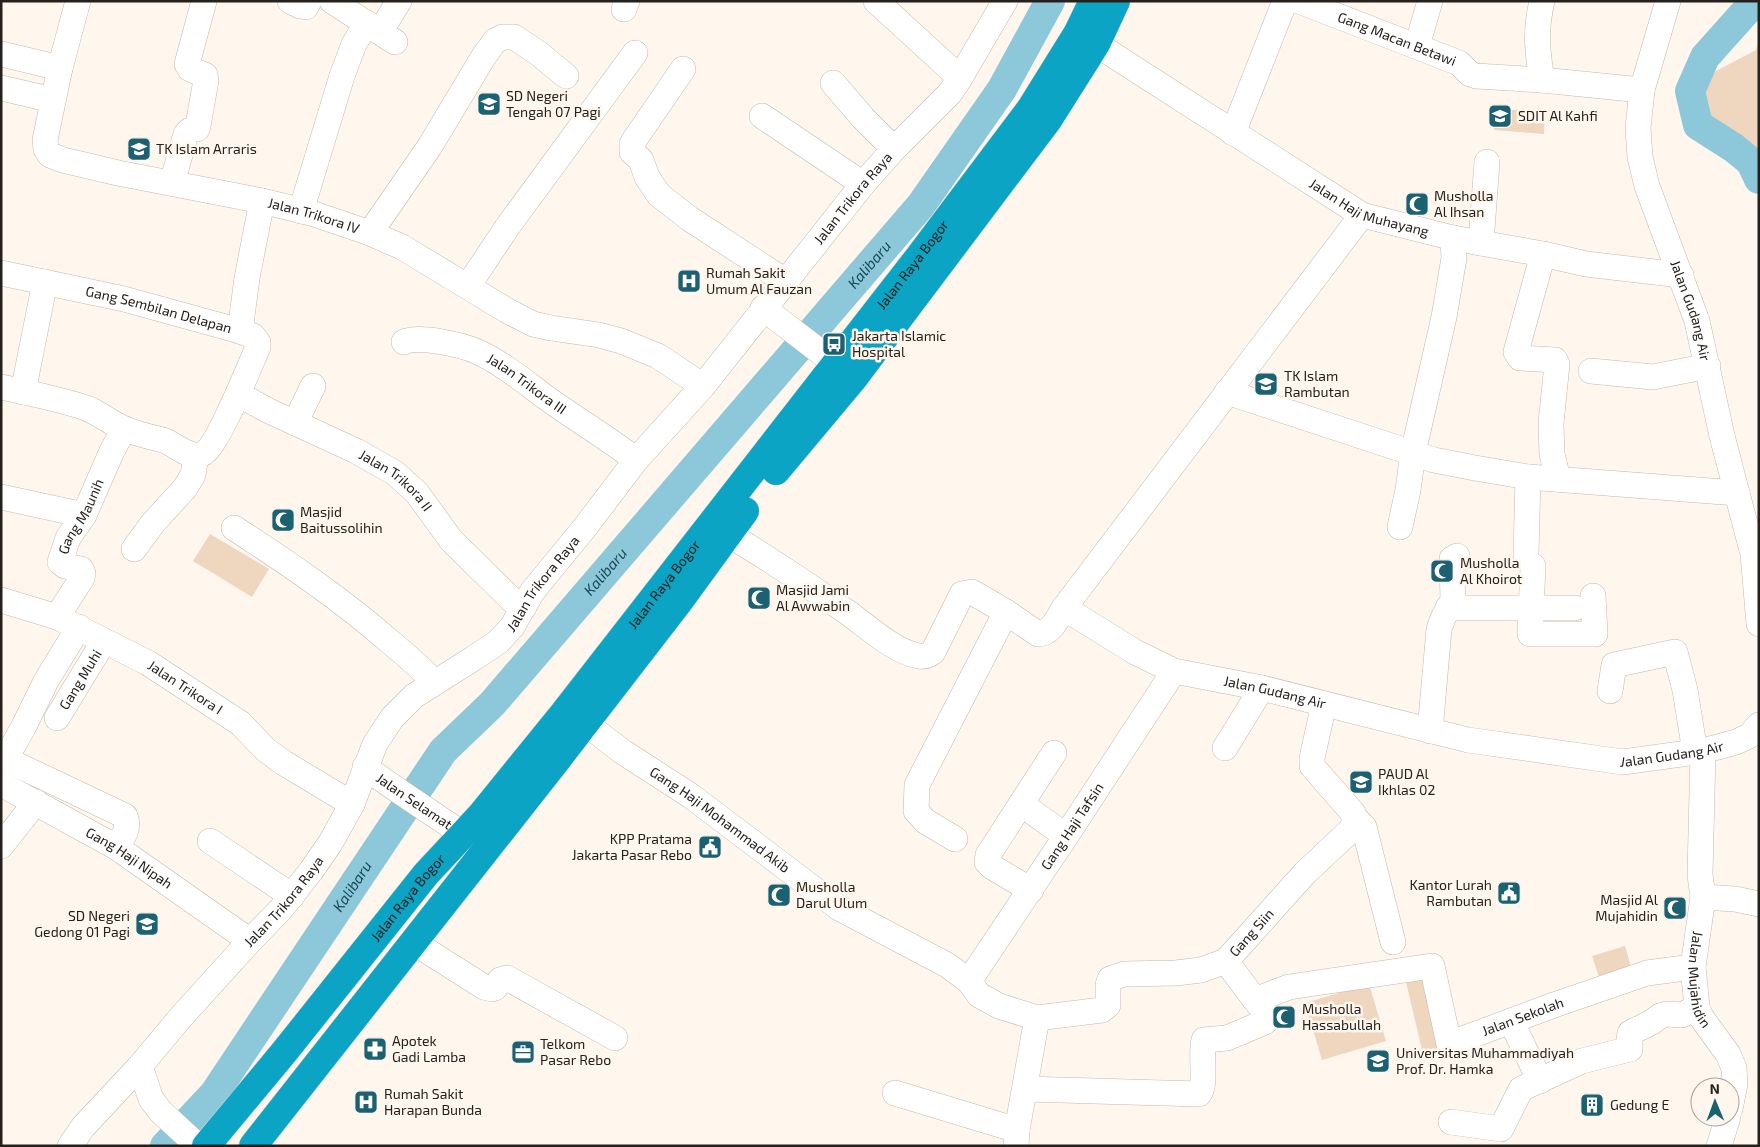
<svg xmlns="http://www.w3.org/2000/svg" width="1760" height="1147" viewBox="0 0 1760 1147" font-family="'Exo 2',sans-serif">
	<rect width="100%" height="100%" fill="#fff7ee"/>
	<g fill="#eed6bf">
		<path d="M1759,42v107l-45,-20 -16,-19 1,-21 17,-18 40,-21z"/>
		<path d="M1495,110h50l-1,24 -50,-4z"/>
		<path d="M210,534l59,35 -17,28 -59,-36z"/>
		<path d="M1625,946l8,28 -32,9 -9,-27z"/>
		<path d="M1426,973l18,76 -21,5 -18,-76z"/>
		<path d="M1369,984l17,57 -64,19 -17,-57z"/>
	</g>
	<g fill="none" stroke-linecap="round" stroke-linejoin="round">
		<g stroke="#8dc8da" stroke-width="30">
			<path d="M1755,1l-50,56 -15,34 8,34 36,23 17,14 8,17"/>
			<path id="s1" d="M165,1146l49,-52 229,-343 49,-47 429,-499 81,-116 48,-88"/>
		</g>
		<g stroke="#c5b7ab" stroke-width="26">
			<g id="minor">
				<path id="s2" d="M78,1l-18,67 -15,72 1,9 4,6 13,5 55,13 144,28 49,12 59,20 32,14 104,63 27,14 18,4 48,7 22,6 37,15 45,30"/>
				<path d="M290,1l10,5 6,1 3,-6"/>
				<path d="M332,1l63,41"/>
				<path d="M876,1l84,77"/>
				<path id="s3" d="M1299,1l160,62 11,11 6,2 66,4 100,10"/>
				<path d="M1542,1c-7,30 -5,49 0,79"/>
				<path id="s4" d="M1668,1l-26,89 -4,38 2,29 7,29 50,135 25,115 31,118 6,70"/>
				<path d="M624,9l3,-8"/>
				<path d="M380,32l19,-31"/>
				<path id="s5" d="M1096,44l266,171 91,23 90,16 43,10 95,11"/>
				<path d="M1417,46l13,-45"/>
				<path d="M1,54l59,14"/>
				<path d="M683,69l-48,70 -3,5v8l9,8 6,17 12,18 31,24 95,62"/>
				<path d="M833,83l30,35 31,31"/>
				<path d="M1,88l52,12"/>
				<path d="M762,116l101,68"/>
				<path d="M1233,133l52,-132"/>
				<path d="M172,183l14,-49 4,-4 7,-1 1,-3 8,-46 -1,-5 -15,-6 -3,-5 17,-63"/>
				<path d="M301,211l41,-135 12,-32 13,-21"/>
				<path d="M370,233l60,-87 54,-90 11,-15 8,-4h11l24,16 28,23"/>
				<path d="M1481,243l6,-81"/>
				<path d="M1543,254l-27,98 4,6 35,2 2,4 -6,59 1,31 6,25"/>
				<path id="s6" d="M1,273l123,26 116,32 13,5 5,6v5c-8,18 -41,101 -56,107 -13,5 -27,-10 -39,-14 -13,-3 -27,-6 -40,-12 -12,-5 -24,-15 -37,-20 -27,-9 -56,-15 -85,-21"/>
				<path d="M468,286l40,-60 127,-173"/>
				<path d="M763,308l73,56"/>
				<path d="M240,331l7,-53 15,-77"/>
				<path id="s7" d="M404,342c15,-7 59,3 74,10 26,12 48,31 70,47 29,21 60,39 88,61"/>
				<path d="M1591,371l62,6 55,-11"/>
				<path d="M23,392l22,-110"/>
				<path d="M1227,392l207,68 41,8 53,9 209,16"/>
				<path id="s8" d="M238,394l29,16 89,41 39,22 22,20 34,47 62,61 11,6"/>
				<path d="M295,423l18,-37"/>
				<path d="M1,497l83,18"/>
				<path d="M1400,527l8,-37 5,-37 31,-136 10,-59 -1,-20"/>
				<path d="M234,528c54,35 107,71 155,113 16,13 31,26 45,41"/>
				<path d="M728,534c40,24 80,51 119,78 20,14 47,40 72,44 5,1 10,-1 14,-4l29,-58 10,-2 34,20 32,22c13,0 20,-16 26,-26l298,-393"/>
				<path d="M134,549l19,-26 32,-35 8,-13 3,-19"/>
				<path d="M1526,555l2,-78"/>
				<path d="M1533,566l-3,68h65l-2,-38"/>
				<path id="s9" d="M1,600l56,17 91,46 92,60 26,27 18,13 68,41"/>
				<path id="s10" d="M1064,608l71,44 39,19 88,17 206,52 155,22 80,-11 33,-9 13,-6 10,-11"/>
				<path d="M1448,608h127"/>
				<path id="s11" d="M57,617l25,-39 1,-5 -2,-4 -16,-3 -5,-4 8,-24 16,-23 28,-64 12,-22"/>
				<path d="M79,627l-33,54 -22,45 -18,32 1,2 118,56c5,12 -2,22 -9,31"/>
				<path d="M1610,691l4,-26 61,-13 10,38 10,62"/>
				<path id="s12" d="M57,718l47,-77"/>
				<path id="s13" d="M585,723l38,29 68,44 148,112 108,57 22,16 10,14 20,11 38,12 65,-8 6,-5v-20l2,-6 14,-5 52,-1 25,-3 25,-9 79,-88 47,-44 3,-11 -2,-5 -41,-47v-8l12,-54"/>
				<path d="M1430,731l9,-102 4,-11 10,-18 -1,-41 5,-3"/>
				<path d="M1225,748l37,-60"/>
				<path id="s14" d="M1703,751l-3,124 3,22 -10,70 4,40 4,10 27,37 6,14 1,16 -5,25"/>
				<path id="s15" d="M365,767c32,24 66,45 99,68"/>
				<path id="s16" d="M1,784l115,63 134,94"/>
				<path d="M1021,804l45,32"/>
				<path d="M1355,818l9,9 29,115"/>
				<path d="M955,839l-30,-18 -9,-10 1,-26 89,-173"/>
				<path d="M210,841l82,55"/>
				<path d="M1,846l35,-44"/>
				<path d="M1031,890l-39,-23 -5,-5 1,-7 66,-102"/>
				<path d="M1703,897l32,2 24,5"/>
				<path d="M414,940l10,9 60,38 8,2 3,-1 5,-8 7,-2 108,60"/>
				<path id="s17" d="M1226,961l29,39 34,-13 143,-21 17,78 105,-39 93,-32 46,-6"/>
				<path id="s18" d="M969,981l97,-145 108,-165"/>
				<path d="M1511,1021l29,60"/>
				<path d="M140,1066l11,33 9,12 38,35"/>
				<path d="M1025,1089l174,5c8,-10 1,-40 5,-54l23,-2 38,-16 2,-7 -12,-15"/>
				<path d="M895,1093l122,37"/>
				<path d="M1451,1122l50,7 20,-40 61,-28 48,-12c1,-6 -2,-11 0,-16l22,-11 8,-6 7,-2 15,1 15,-8"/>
				<path id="s19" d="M70,1146l13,-19 57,-61 41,-49 69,-76 31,-32 30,-38 20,-29 21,-38 23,-60 17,-26 22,-22 60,-38 24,-16 14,-15 20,-35 54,-66 50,-66 67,-74 160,-202 31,-35 56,-56 10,-15 45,-77"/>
				<path d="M1016,1146l1,-16 20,-112"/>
				<path d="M1719,1146l9,-29"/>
			</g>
		</g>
		<g stroke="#d8d7d6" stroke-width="29">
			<g id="highway">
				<path d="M776,471l77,-92 195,-259 48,-76 20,-43"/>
				<path id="s20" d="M206,1146l79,-95 141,-177 55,-59 82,-101 355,-456 113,-150 46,-74 16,-33"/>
				<path d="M253,1146l303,-385 122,-158 67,-92"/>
			</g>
		</g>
		<use href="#minor" stroke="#fff" stroke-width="25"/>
		<use href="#highway" stroke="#0ca4c5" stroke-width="28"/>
	</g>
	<defs>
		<g id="school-square" transform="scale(1.25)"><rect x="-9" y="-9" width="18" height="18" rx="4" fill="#1c6172" stroke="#fff7ee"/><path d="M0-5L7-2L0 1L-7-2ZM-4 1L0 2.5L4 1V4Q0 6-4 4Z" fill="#fff"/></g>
		<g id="mosque-square" transform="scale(1.25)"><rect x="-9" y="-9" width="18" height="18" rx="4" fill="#1c6172" stroke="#fff7ee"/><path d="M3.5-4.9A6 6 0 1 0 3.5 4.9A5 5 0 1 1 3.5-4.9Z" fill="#fff"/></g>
		<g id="hospital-square" transform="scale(1.25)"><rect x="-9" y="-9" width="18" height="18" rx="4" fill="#1c6172" stroke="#fff7ee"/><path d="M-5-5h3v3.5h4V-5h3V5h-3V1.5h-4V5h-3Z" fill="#fff"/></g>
		<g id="bus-square" transform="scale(1.25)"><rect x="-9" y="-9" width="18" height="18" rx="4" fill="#1c6172" stroke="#fff7ee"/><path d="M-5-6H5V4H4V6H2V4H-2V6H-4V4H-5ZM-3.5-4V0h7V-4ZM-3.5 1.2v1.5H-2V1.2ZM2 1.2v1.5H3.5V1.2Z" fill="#fff"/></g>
		<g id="civic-square" transform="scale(1.25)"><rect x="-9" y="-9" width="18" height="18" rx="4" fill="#1c6172" stroke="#fff7ee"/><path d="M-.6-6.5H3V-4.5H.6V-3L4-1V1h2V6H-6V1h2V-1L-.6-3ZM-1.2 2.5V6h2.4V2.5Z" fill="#fff"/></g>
		<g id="pharmacy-square" transform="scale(1.25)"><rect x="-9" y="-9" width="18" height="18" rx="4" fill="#1c6172" stroke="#fff7ee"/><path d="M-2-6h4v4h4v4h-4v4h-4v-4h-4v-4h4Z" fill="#fff"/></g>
		<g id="office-square" transform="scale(1.25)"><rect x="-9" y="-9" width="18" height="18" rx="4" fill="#1c6172" stroke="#fff7ee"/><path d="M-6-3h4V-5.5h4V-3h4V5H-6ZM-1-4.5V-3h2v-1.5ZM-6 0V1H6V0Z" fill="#fff"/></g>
		<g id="university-square" transform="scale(1.25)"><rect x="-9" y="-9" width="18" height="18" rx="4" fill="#1c6172" stroke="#fff7ee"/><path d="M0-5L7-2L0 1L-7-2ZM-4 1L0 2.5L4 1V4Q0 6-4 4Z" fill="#fff"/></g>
		<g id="building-square" transform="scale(1.25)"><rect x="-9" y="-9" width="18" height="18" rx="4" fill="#1c6172" stroke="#fff7ee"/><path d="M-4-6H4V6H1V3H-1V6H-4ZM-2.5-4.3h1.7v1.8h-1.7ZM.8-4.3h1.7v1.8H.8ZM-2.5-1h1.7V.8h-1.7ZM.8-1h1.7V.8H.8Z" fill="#fff"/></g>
	</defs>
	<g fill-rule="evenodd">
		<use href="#school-square" x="489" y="104"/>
		<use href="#school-square" x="1500" y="116"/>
		<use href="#school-square" x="139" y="149"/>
		<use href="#mosque-square" x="1417" y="204"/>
		<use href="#hospital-square" x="689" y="281"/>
		<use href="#bus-square" x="834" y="344"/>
		<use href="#school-square" x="1266" y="384"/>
		<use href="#mosque-square" x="283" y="520"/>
		<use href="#mosque-square" x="1442" y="571"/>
		<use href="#mosque-square" x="759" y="598"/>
		<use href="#school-square" x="1361" y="782"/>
		<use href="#civic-square" x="710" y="847"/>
		<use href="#civic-square" x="1509" y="893"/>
		<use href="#mosque-square" x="779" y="895"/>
		<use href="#mosque-square" x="1675" y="908"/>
		<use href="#school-square" x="147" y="924"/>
		<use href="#mosque-square" x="1284" y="1017"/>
		<use href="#pharmacy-square" x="375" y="1049"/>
		<use href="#office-square" x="523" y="1052"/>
		<use href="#university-square" x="1378" y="1061"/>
		<use href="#hospital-square" x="366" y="1102"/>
		<use href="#building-square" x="1592" y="1105"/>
	</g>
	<g text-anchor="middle" stroke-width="5" stroke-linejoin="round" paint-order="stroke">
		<g font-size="14" fill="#25201c" stroke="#fff7ee">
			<text dy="5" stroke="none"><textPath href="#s3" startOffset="105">Gang Macan Betawi</textPath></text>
			<text dy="5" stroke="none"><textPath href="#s19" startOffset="1240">Jalan Trikora Raya</textPath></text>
			<text dy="5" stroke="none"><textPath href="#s5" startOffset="320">Jalan Haji Muhayang</textPath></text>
			<text dy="5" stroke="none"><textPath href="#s2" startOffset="430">Jalan Trikora IV</textPath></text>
			<text dy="5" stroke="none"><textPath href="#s20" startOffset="1130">Jalan Raya Bogor</textPath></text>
			<text dy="5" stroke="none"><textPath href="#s6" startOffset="162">Gang Sembilan Delapan</textPath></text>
			<text dy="5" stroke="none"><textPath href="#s4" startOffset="322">Jalan Gudang Air</textPath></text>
			<text dy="5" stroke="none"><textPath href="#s7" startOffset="134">Jalan Trikora III</textPath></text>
			<text dy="5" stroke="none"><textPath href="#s8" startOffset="181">Jalan Trikora II</textPath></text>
			<text dy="5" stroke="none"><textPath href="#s11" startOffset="129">Gang Maunih</textPath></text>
			<text dy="5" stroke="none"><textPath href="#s19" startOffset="745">Jalan Trikora Raya</textPath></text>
			<text dy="5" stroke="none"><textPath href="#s20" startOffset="725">Jalan Raya Bogor</textPath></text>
			<text dy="5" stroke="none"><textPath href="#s12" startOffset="45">Gang Muhi</textPath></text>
			<text dy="5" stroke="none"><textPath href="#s9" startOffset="205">Jalan Trikora I</textPath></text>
			<text dy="5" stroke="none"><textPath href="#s10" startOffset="230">Jalan Gudang Air</textPath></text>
			<text dy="5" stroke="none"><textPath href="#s10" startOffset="635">Jalan Gudang Air</textPath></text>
			<text dy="5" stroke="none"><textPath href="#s15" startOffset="60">Jalan Selamat</textPath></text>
			<text dy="5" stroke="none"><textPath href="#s13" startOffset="166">Gang Haji Mohammad Akib</textPath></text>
			<text dy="5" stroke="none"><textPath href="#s18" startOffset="186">Gang Haji Tafsin</textPath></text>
			<text dy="5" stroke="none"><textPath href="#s16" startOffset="148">Gang Haji Nipah</textPath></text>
			<text dy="5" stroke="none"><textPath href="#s20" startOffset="320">Jalan Raya Bogor</textPath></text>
			<text dy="5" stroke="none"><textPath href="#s19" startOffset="325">Jalan Trikora Raya</textPath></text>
			<text dy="5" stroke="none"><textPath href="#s13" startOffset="800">Gang Siin</textPath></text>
			<text dy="5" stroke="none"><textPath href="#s14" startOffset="230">Jalan Mujahidin</textPath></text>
			<text dy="5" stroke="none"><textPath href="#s17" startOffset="388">Jalan Sekolah</textPath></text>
		</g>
		<g font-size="14" fill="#25201c" stroke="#fff7ee" text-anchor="start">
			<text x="506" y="101">SD Negeri<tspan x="506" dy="16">Tengah 07 Pagi</tspan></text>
			<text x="1518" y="121">SDIT Al Kahfi</text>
			<text x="156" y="154">TK Islam Arraris</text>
			<text x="1434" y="201">Musholla<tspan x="1434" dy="16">Al Ihsan</tspan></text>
			<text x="706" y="278">Rumah Sakit<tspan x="706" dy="16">Umum Al Fauzan</tspan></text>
			<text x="852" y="341">Jakarta Islamic<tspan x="852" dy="16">Hospital</tspan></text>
			<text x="1284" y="381">TK Islam<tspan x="1284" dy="16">Rambutan</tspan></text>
			<text x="300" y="517">Masjid<tspan x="300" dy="16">Baitussolihin</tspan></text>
			<text x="1460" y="568">Musholla<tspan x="1460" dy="16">Al Khoirot</tspan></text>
			<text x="776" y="595">Masjid Jami<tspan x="776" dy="16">Al Awwabin</tspan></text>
			<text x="1378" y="779">PAUD Al<tspan x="1378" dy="16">Ikhlas 02</tspan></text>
			<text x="692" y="844" text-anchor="end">KPP Pratama<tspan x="692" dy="16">Jakarta Pasar Rebo</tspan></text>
			<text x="1492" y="890" text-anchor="end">Kantor Lurah<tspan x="1492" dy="16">Rambutan</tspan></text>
			<text x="796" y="892">Musholla<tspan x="796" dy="16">Darul Ulum</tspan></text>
			<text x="1658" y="905" text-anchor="end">Masjid Al<tspan x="1658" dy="16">Mujahidin</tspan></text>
			<text x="130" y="921" text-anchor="end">SD Negeri<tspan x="130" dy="16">Gedong 01 Pagi</tspan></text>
			<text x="1302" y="1014">Musholla<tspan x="1302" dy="16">Hassabullah</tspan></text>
			<text x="392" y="1046">Apotek<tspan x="392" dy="16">Gadi Lamba</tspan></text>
			<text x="540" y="1049">Telkom<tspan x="540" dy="16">Pasar Rebo</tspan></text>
			<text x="1396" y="1058">Universitas Muhammadiyah<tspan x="1396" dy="16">Prof. Dr. Hamka</tspan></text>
			<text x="384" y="1099">Rumah Sakit<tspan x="384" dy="16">Harapan Bunda</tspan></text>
			<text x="1610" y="1110">Gedung E</text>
		</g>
		<g font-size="15" font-style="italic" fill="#164957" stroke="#fff7ee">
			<text dy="5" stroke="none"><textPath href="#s1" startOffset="1131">Kalibaru</textPath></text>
			<text dy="5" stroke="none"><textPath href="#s1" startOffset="726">Kalibaru</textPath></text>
			<text dy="5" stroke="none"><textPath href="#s1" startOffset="321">Kalibaru</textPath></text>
		</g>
	</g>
	<rect width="1760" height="1147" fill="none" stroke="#25201c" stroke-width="5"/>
	<g transform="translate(1715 1102) rotate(359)"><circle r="24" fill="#fff7ee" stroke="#a8a19a"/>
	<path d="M0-4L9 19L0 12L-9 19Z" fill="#1c6172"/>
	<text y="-8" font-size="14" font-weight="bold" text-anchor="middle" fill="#25201c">N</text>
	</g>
</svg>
